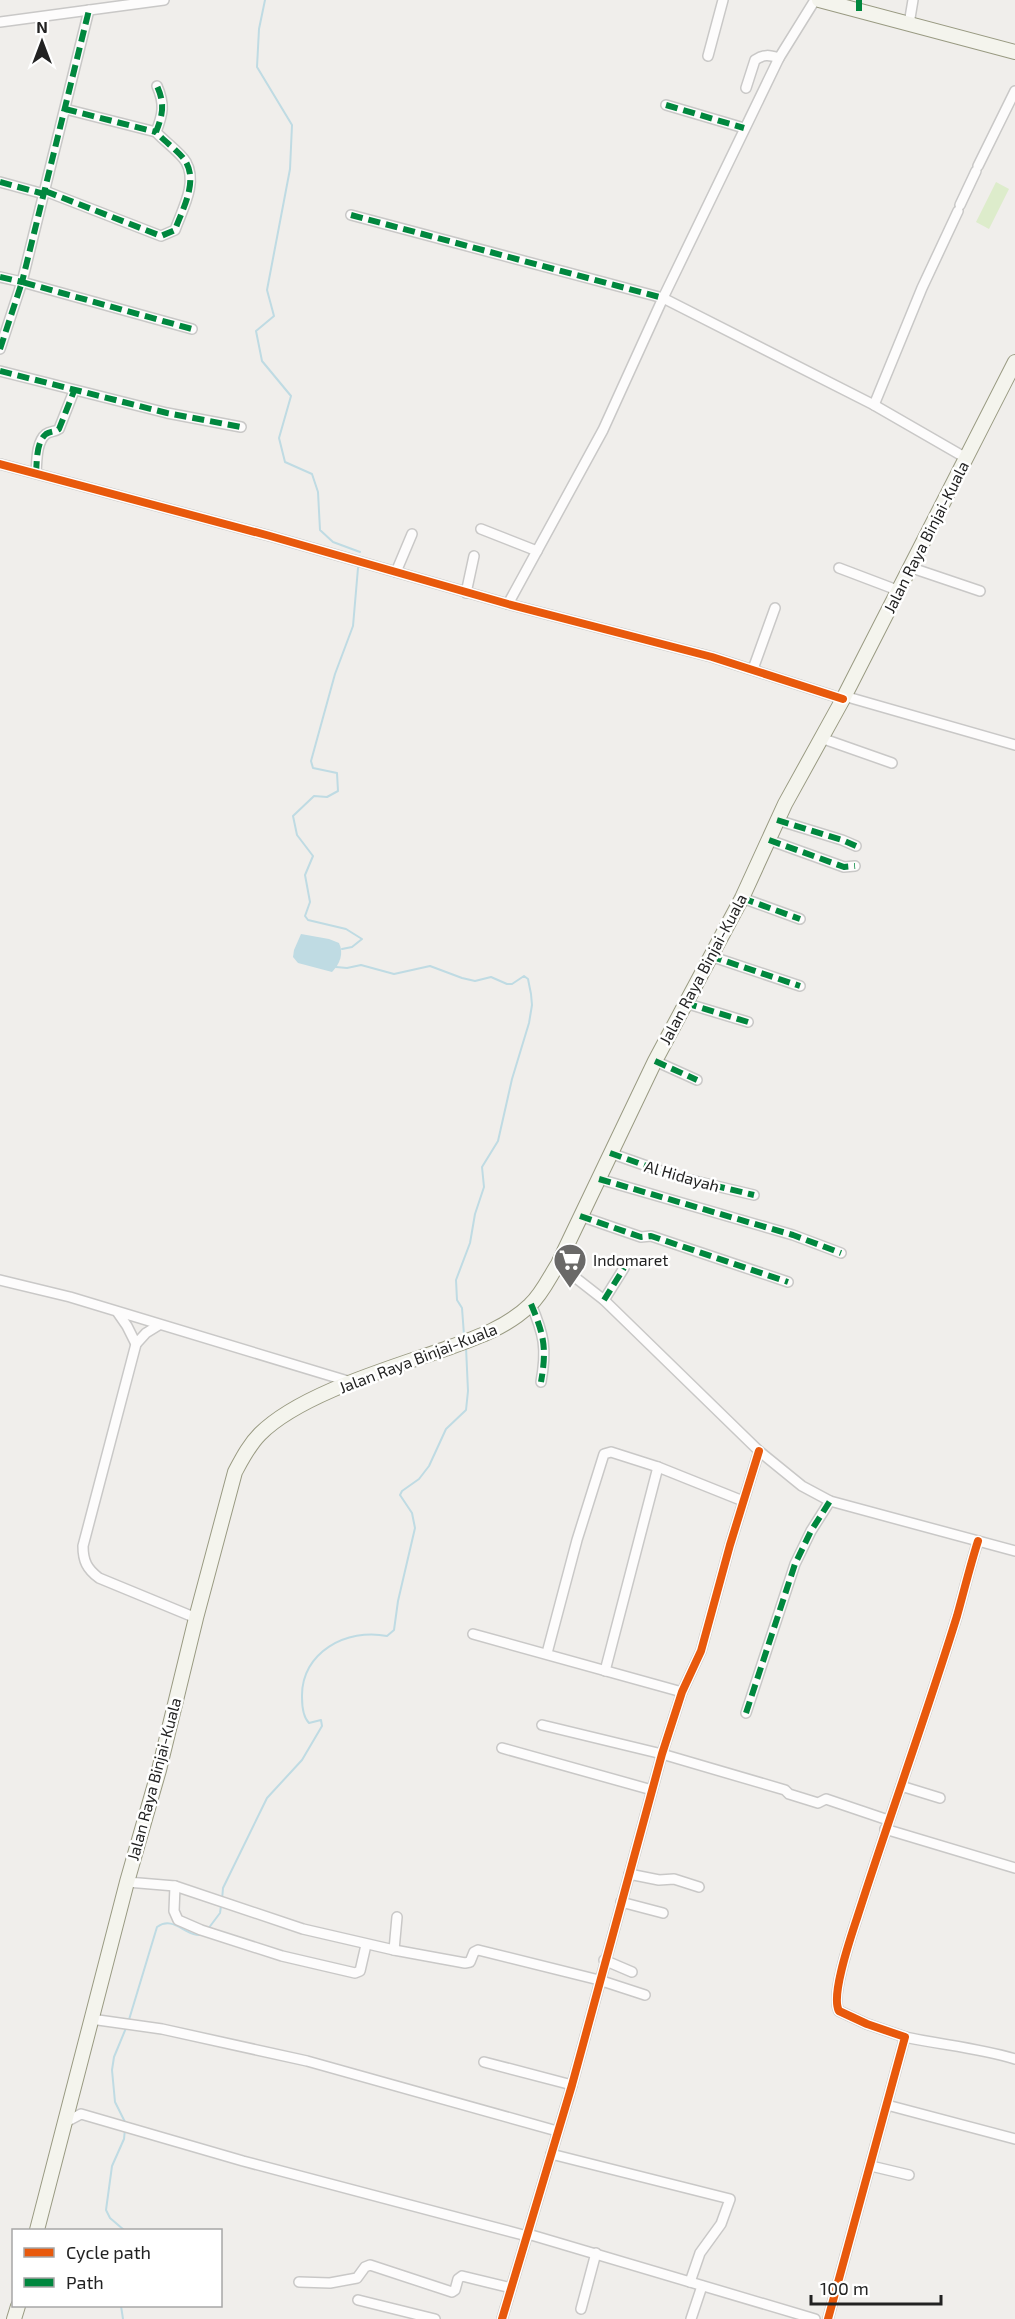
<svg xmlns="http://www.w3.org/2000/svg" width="1015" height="2319" viewBox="0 0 1015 2319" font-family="'Exo 2',sans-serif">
	<rect width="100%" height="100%" fill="#f0eeeb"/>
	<path fill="#ddeccb" d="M996,182l13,7 -20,40 -13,-7z"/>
	<path fill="#bfdbe3" d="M301,934l28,5 10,4c5,10 1,21 -7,29l-34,-9 -5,-6 1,-7z"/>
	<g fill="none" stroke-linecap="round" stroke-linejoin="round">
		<g stroke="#bfdbe3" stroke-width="2">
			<path d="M265,0l-6,29 -2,38 35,58 -2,44 -23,121 7,26 -18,15 6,30 29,35 -12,42 6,24 27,12 6,18 2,38 13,12 27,10"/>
			<path d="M342,949l10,-2 10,-8 -16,-10 -38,-9 -3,-4 5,-14 -5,-27 8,-19 -16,-21 -4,-19 21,-20 13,1 11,-6 -1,-18 -24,-5 -2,-7 24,-87 18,-48 5,-58"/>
			<path d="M336,967l11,1 14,-3 33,9 36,-8 32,12 13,3 16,-4 16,7h5l12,-8 4,3 3,15 1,11 -3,18 -17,56 -14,62 -16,26 2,20 -9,27 -5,29 -14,37 1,20 5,8 2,27"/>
			<path d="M222,1900l1,-12 44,-90 35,-38 20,-34 -1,-6 -12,3c-6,-6 -7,-17 -7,-26 -1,-45 45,-69 85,-61l7,-6 4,-29 17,-73 -3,-15 -12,-18 2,-4 17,-12 10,-13 17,-37 20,-19 2,-19 -2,-44"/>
			<path d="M208,1929l12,-16 1,-7"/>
			<path d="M128,2023l29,-96c18,-13 30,13 48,7"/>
			<path d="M126,2028l-12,29 -2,13 3,32 11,22"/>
			<path d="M124,2230l-14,-12 -4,-8 6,-44 12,-27 1,-10"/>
			<path d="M121,2306l2,13"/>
		</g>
		<g stroke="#c9c8c7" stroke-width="12">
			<g id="street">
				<path d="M0,22l164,-22"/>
				<path d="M909,24l4,-24"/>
				<path d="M708,56l15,-56"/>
				<path d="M746,88l9,-28c9,-6 14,-5 24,-2"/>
				<path d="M666,105l78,23"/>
				<path d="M65,109l91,23"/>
				<path d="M978,166l37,-75"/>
				<path d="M0,182l44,12"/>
				<path d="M45,191l116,45 14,-6c7,-20 23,-47 11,-68 -5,-9 -22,-21 -30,-30 7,-18 9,-28 1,-46"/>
				<path d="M960,205l16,-34"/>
				<path d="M351,215l312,83 211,107 92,53"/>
				<path d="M0,277l22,5 67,-272"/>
				<path d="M0,349l22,-67 170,47"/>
				<path d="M0,371l167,42 74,14"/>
				<path d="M874,405l48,-117 36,-77"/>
				<path d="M0,464l270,72 238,68 204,53 131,42"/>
				<path d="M36,473c1,-11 0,-31 10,-39 4,-3 9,-2 13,-5l15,-38"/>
				<path d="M481,529l56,22"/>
				<path d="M909,567l71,24"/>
				<path d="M839,568l58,22"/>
				<path d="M396,572l16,-38"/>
				<path d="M466,593l8,-37"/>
				<path d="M508,604l95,-174 60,-132 116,-240 36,-58"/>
				<path d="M753,669l22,-61"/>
				<path d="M844,696l171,49"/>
				<path d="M821,738l71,25"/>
				<path d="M777,820l65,20 14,6"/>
				<path d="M769,840l75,27 11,-1"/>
				<path d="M742,898l58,21"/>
				<path d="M710,956l90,30"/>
				<path d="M685,1003l63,19"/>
				<path d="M655,1061l42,19"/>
				<path d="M610,1153l68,24 76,18"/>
				<path d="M599,1179l194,56 48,18"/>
				<path d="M580,1216l61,21 10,-1 137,46"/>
				<path d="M558,1264l46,36 155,151 43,35 28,15 185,50"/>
				<path d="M0,1280l70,17 281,85"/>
				<path d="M604,1300l20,-32"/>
				<path d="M531,1304c13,31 16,44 10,78"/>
				<path d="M118,1313l9,13 9,18"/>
				<path d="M159,1325l-13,8 -10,11 -53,202c0,15 4,23 16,32l97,40"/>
				<path d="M473,1634l209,58"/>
				<path d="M547,1653l30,-113 27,-86 7,-2 47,15"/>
				<path d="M605,1671l53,-204 85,34"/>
				<path d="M746,1713l49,-149 16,-33 19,-30"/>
				<path d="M542,1725l120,29 123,36 4,4 29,9 8,-4 62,21"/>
				<path d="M502,1748l150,42"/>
				<path d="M901,1786l39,12"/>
				<path d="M885,1829l130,39"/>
				<path d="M629,1874l30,6 15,-1 25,8"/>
				<path d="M127,1882l48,4 128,43 91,21"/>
				<path d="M175,1886l-1,25 4,9 23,10 81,26 73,17 5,-2 6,-26"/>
				<path d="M621,1902l42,11"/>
				<path d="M397,1917l-3,33 71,13 5,-1 4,-10 4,-2 121,30 46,15"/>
				<path d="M604,1960l28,12"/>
				<path d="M91,2019l71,10 145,32 250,70"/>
				<path d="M905,2037c37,8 74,11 110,22"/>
				<path d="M484,2062l88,23"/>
				<path d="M887,2105l128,34"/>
				<path d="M64,2123l17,-9 162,47 284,75"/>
				<path d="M551,2154l179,45 -9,25 -21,29 -10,29"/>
				<path d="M871,2166l38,9"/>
				<path d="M528,2234l287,85"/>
				<path d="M299,2282l31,1 27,-5 8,-11 5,-2 82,27 3,-2 3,-11 4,-3 49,12"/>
				<path d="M358,2300l77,19"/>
				<path d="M581,2309l15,-56"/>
				<path d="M502,2319l70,-234 90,-331 20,-62 19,-41 29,-106 29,-94"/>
				<path d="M691,2319l11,-33"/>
				<path d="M828,2319l77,-282 -38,-13 -28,-13c-9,-16 13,-77 19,-96 32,-100 68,-199 99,-299 7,-25 13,-50 21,-75"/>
			</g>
		</g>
		<g stroke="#999a82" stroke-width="16">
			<g id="secondary">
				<path d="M819,0l196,52"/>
				<path d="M37,2230l90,-348 32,-112 37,-152 39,-146c7,-13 14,-27 25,-38 40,-40 131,-66 185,-85 31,-11 61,-21 85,-44 12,-11 19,-27 28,-41l97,-203 87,-163 43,-94 58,-105 172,-337"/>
				<path d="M14,2319l4,-13"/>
			</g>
		</g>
		<use href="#street" stroke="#fdfcfc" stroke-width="9"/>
		<use href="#secondary" stroke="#f4f4ed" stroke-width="14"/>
		<g stroke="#00873e" stroke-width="6" stroke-dasharray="12 6" stroke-linecap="butt">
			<path d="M859,11v-11"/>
			<path d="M666,105l78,23"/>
			<path d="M65,109l91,23"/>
			<path d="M0,182l44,12"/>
			<path d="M45,191l116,45 14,-6c7,-20 23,-47 11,-68 -5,-9 -22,-21 -30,-30 7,-18 9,-28 1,-46"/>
			<path d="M351,215l312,83"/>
			<path d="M0,277l22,5 67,-272"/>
			<path d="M0,349l22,-67 170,47"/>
			<path d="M0,371l167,42 74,14"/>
			<path d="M36,473c1,-11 0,-31 10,-39 4,-3 9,-2 13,-5l15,-38"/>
			<path d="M777,820l65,20 14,6"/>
			<path d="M769,840l75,27 11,-1"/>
			<path d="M742,898l58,21"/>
			<path d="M710,956l90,30"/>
			<path d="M685,1003l63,19"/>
			<path d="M655,1061l42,19"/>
			<path d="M610,1153l68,24 76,18"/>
			<path d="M599,1179l194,56 48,18"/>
			<path d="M580,1216l61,21 10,-1 137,46"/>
			<path d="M604,1300l20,-32"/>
			<path d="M531,1304c13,31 16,44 10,78"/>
			<path d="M746,1713l49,-149 16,-33 19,-30"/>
		</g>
		<g stroke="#fff" stroke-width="11">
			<g id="cycleway">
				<path d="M0,464l270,72 238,68 204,53 131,42"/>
				<path d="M502,2319l70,-234 90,-331 20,-62 19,-41 29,-106 29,-94"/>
				<path d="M828,2319l77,-282 -38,-13 -28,-13c-9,-16 13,-77 19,-96 32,-100 68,-199 99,-299 7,-25 13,-50 21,-75"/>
			</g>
		</g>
		<use href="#cycleway" stroke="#e8590c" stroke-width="8"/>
	</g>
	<defs>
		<g id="supermarket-pin" transform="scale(1.725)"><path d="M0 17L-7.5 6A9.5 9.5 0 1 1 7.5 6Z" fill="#6a6968" stroke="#fff"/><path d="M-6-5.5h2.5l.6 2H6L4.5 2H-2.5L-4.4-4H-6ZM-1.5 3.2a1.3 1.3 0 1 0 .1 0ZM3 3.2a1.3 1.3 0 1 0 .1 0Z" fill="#fff"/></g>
	</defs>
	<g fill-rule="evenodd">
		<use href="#supermarket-pin" x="570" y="1260"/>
	</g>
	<g text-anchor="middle" stroke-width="5" stroke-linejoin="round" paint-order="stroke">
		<g font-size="16" fill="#222" stroke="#fff">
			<text transform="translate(926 537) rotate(-63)" y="6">Jalan Raya Binjai-Kuala</text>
			<text transform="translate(703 969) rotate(-62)" y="6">Jalan Raya Binjai-Kuala</text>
			<text transform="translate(682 1176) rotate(16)" y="6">Al Hidayah</text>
			<text transform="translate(418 1358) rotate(-21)" y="6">Jalan Raya Binjai-Kuala</text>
			<text transform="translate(154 1779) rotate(-75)" y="6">Jalan Raya Binjai-Kuala</text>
		</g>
		<g font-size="16" fill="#222" stroke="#fff" text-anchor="start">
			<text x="593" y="1266">Indomaret</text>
		</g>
	</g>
	<rect x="12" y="2229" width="210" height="78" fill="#ffffff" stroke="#a7a7a7" stroke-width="1.5"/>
	<rect x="24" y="2248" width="30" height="9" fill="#e8590c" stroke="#a7a7a7" stroke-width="1.5"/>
	<text x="66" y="2259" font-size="18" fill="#222222">Cycle path</text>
	<rect x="24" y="2278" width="30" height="9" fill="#00873e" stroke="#a7a7a7" stroke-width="1.5"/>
	<text x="66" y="2289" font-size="18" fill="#222222">Path</text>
	<g transform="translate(42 42)" stroke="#ffffff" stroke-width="4.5" paint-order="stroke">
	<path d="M0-4.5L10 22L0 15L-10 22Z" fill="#222222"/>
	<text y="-9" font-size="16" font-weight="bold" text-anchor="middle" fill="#222222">N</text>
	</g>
	<path d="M811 2295v9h130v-9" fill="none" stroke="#222222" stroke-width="3"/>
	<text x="820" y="2295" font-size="18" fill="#222222" stroke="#ffffff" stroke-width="4.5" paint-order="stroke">100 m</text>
</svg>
